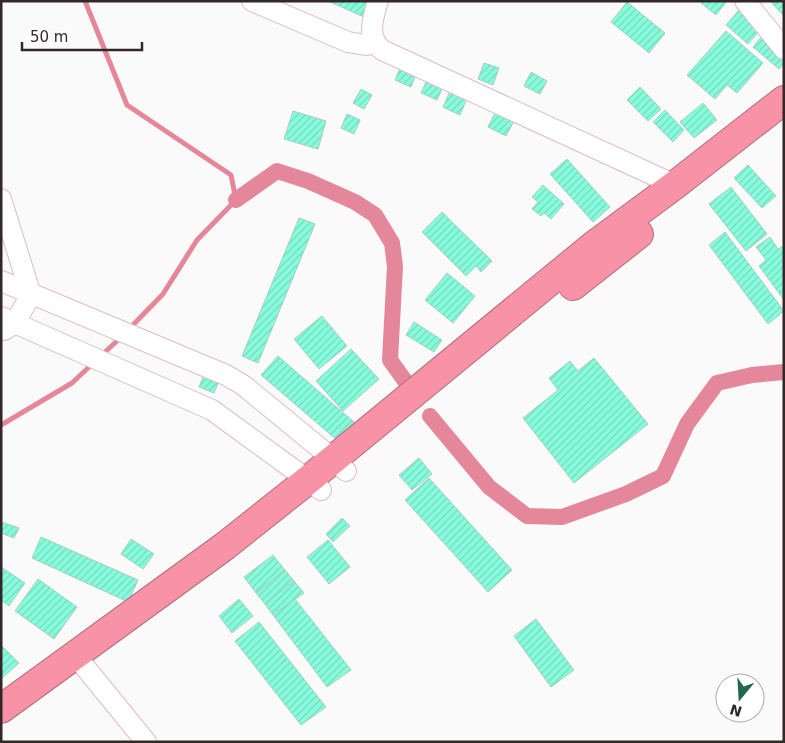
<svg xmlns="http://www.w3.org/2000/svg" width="785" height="743" viewBox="0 0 785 743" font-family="'DejaVu Sans',sans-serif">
	<defs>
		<pattern id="building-hatch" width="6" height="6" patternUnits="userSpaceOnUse" patternTransform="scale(1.25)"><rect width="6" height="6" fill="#87fcdc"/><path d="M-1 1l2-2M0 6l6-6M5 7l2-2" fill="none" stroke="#75d8bd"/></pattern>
	</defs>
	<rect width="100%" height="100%" fill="#fafafa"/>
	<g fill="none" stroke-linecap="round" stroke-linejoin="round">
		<g stroke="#e5879b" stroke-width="5">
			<path d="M85,1l42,104 104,70 5,25 -39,40 -34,54 -32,33"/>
			<path d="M104,353l14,-13"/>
			<path d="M1,425l71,-42 18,-17"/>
		</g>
		<g stroke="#e5879b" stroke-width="16">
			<path d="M236,200l41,-29 31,10 47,21 20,13 17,28 3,23 -5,94 18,25"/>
			<path d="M430,416l59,71 38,29 35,1 64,-23 37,-18 24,-52 30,-41 35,-8 32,-3"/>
		</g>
	</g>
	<g fill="url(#building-hatch)" stroke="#aaccc1">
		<path d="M328,1h43l-7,16z"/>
		<path d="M703,1h24l-11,14 -15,-12z"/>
		<path d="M770,1h14v15z"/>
		<path d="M627,2l38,31 -16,20 -38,-31z"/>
		<path d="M739,10l22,19 -13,15 -22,-19z"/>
		<path d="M726,31l37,32 -26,30 -10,-8 -12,14 -28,-24z"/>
		<path d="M762,36l22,19v8l-5,6 -26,-22z"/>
		<path d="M484,63l15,5 -6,17 -15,-6z"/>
		<path d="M401,66l16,6 -6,15 -16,-7z"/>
		<path d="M531,72l16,9 -7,13 -16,-8z"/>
		<path d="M428,78l16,7 -7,15 -16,-7z"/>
		<path d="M640,87l21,22 -13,12 -21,-21z"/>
		<path d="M361,89l11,6 -8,14 -11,-6z"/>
		<path d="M451,89l17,7 -8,19 -17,-8z"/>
		<path d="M703,103l14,17 -23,18 -14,-16z"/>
		<path d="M497,109l18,10 -9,17 -18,-9z"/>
		<path d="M665,110l19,20 -11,12 -20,-20z"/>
		<path d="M293,111l33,10 -8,28 -34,-10z"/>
		<path d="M347,114l13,6 -6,14 -13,-6z"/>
		<path d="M567,159l43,48 -17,15 -43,-48z"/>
		<path d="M748,165l28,31 -14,12 -28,-30z"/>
		<path d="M543,185l21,19 -13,15 -7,-6 -3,3 -9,-7 6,-7 -6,-5z"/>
		<path d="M731,187l36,47 -21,17 -37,-47z"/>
		<path d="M442,212l50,49 -11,11 -5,-6 -10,10 -44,-44z"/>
		<path d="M299,218l16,6 -57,139 -16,-7z"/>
		<path d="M725,232l59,79 -16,13 -59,-79z"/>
		<path d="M770,237l8,12 5,-3 1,1v53l-25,-34 7,-6 -10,-13z"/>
		<path d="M447,273l28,23 -22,27 -28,-23z"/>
		<path d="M322,316l25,30 -28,23 -25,-30z"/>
		<path d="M414,322l28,18 -8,12 -28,-17z"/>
		<path d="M351,349l28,30 -36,32 -27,-30z"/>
		<path d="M278,356l76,66 -16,19 -77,-66z"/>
		<path d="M594,358l54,66 -74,59 -51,-65 35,-28 -9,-12 21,-17 8,10z"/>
		<path d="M205,372l15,6 -6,15 -15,-6z"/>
		<path d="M419,458l13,16 -20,16 -13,-15z"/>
		<path d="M429,478l83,92 -24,22 -83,-92z"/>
		<path d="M342,518l8,8 -17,16 -7,-8z"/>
		<path d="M1,522l18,6 -5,10 -13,-5z"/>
		<path d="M41,537l97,43 -10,22 -96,-44z"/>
		<path d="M131,539l23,15 -11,15 -22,-15z"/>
		<path d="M328,540l22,27 -21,17 -22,-27z"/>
		<path d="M273,555l12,15 -29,23 -12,-16z"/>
		<path d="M1,567l24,16 -16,23 -8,-6z"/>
		<path d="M285,570l9,11 -29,23 -9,-11z"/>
		<path d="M38,579l39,28 -23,32 -39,-28z"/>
		<path d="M294,581l10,12 -31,22 -8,-11z"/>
		<path d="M239,599l14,17 -21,17 -13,-17z"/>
		<path d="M295,599l56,71 -24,17 -54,-72z"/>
		<path d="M536,619l38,51 -23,17 -37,-51z"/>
		<path d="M259,622l67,85 -25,18 -66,-84z"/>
		<path d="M1,645l18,18 -18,16z"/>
	</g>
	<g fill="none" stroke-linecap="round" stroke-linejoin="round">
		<g stroke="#debcc2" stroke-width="22">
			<g id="minor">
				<path d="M252,1l96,41 18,3 10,-2"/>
				<path d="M378,1c-5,17 -12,36 4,49l293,135"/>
				<path d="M745,1l39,48"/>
				<path d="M1,199l30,96 -17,29 -10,6"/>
				<path d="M1,281l225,94 17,10 90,74 13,12"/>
				<path d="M1,317l211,93 96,70 13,10"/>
				<path d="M84,666l62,76"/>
			</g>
		</g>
		<g stroke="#b36d7b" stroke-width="30">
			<g id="highway">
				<path d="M573,286l66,-52"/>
				<path d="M1,709l224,-163 83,-66 286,-235 81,-60 109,-85"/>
			</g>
		</g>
		<use href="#minor" stroke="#fff" stroke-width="20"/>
		<use href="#highway" stroke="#f792a7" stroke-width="28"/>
	</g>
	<rect width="785" height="743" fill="none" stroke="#342729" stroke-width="5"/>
	<g transform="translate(740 698) rotate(198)"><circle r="24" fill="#ffffff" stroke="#aea9a9"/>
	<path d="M0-4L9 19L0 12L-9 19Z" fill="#246656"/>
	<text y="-8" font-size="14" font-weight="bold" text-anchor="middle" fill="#342729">N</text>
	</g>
	<path d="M22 42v8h120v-8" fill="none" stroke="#342729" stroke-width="2.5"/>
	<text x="30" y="42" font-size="15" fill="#342729" stroke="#ffffff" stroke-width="4" paint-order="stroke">50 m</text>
</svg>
